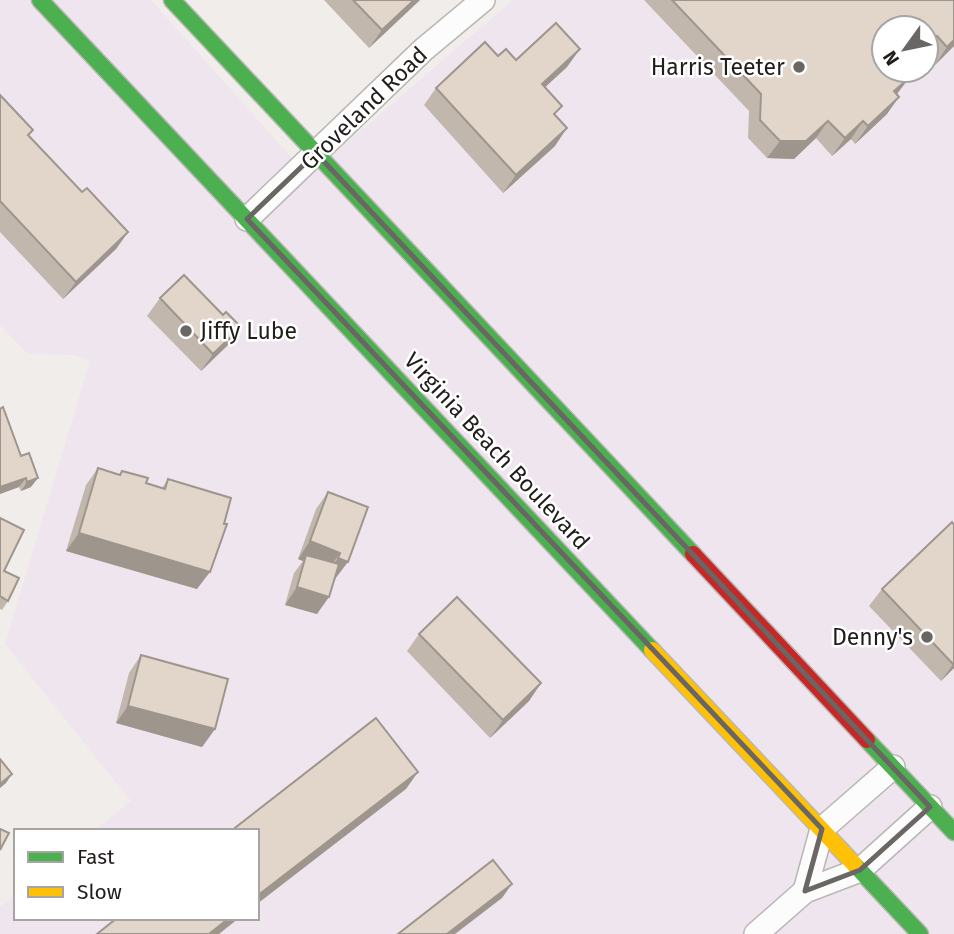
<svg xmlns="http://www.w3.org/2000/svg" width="954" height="934" viewBox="0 0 954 934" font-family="'Fira Sans',sans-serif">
	<rect width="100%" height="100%" fill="#f1edea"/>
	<path fill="#efe5ee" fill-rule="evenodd" d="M0,0h151l157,176 205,-176h441v934h-954v-27l16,-13v24h241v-87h-163l37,-30 -126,-157 85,-283 -16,-6 -46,-1 -28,-29zM884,28h42v42h-42z"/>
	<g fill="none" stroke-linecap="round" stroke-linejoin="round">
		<g stroke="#b9b7b4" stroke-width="26">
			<g id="street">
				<path d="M247,219l176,-169 60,-50"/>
				<path d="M805,891l17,-62 71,-62"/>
				<path d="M756,934l49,-43 55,-21 70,-63"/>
			</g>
		</g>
		<g stroke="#b9b7b4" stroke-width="19">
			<g id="fast">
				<path d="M40,0l612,650"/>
				<path d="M172,0l521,554"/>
				<path d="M867,740l87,92"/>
				<path d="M855,865l65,69"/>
			</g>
		</g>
		<g stroke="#b9b7b4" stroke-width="19">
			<path id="slow" d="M652,650l203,215"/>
		</g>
		<g stroke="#b9b7b4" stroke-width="19">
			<path id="jam" d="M693,554l174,186"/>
		</g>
		<use href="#street" stroke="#fdfcfc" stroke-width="23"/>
		<use href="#fast" stroke="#4caf50" stroke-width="16"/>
		<use href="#slow" stroke="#ffc107" stroke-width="16"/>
		<use href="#jam" stroke="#c62828" stroke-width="16"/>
	</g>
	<g fill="#c2b7ad">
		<path d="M324,0h96l-51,48z"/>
		<path d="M644,0h310v46l-19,19 -9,-9v-28l-21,44 -8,22 -10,20 -32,30 -4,-5 -19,17 -16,-18 -22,21 -27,-1 -19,-20 1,-27z"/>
		<path d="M498,56l18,4 51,7 -22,20 11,29 -1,30 -52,47 -79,-88 12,-17z"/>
		<path d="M0,95l33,35 -4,6 53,56 46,40 -12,17 -53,50 -63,-67z"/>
		<path d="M160,298l69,46 -28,27 -54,-55z"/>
		<path d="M0,409l31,78 -10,4 -2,-4 -19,7z"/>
		<path d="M98,468l21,7 3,-4 24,12 16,5 6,-9 29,110 -131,-38 20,-66z"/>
		<path d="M328,492l40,15 -33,72h-1l-17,35 -32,-9 9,-32 9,-12 -5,-2 18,-50z"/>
		<path d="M0,518l8,83 -6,9 -2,-1z"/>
		<path d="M954,525v143l-13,13 -72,-75 13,-17z"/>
		<path d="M419,634l122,49 -12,18 -39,37 -83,-87z"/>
		<path d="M141,655l74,74 -13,18 -86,-24 13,-50z"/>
	</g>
	<g fill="#9e958d">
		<path d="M414,0h6l-51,48 13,-18z"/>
		<path d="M937,36l-11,15v-5z"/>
		<path d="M954,40v6l-19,19 12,-18z"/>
		<path d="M580,49l-13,18 -37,34 12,-17z"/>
		<path d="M910,77l-13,17 -3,-3z"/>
		<path d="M899,97l-12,17 -32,30 13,-18z"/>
		<path d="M828,121l-12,17 -22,21 -27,-1 13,-17z"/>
		<path d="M863,121l-12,18 -19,17 13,-18z"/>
		<path d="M567,128l-12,18 -52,47 13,-18z"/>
		<path d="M128,232l-12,17 -53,50 13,-17z"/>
		<path d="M241,327l-12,17 -28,27 12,-17z"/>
		<path d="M26,478l-7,9 -19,7v-7z"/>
		<path d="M38,478l-7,9 -10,4 6,-9z"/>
		<path d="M79,533l131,39 -13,17 -131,-38z"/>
		<path d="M310,541l30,12 -12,17 -22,-15 -3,6 -5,-2z"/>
		<path d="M338,558l10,4 -13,17 -9,-3z"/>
		<path d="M297,587l32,10 -12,17 -32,-9z"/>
		<path d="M954,663v5l-13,13z"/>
		<path d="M541,683l-12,18 -39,37 13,-18z"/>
		<path d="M128,706l87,23 -13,18 -86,-24z"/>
		<path d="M418,772l-12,17 -149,115v-8z"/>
		<path d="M12,774l-6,9 -6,5v-4z"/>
		<path d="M512,884l-10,14 -47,36h-8z"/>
		<path d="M229,918h10l-20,16h-10z"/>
	</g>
	<g fill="#e2d5c9" stroke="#9e958d" stroke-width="2">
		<path d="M353,0h61l-32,30z"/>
		<path d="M672,0h282v40l-7,7 -10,-11 -11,10v-18h-42v42h19l7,7 -16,14 5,6 -31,29 -5,-5 -18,17 -17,-17 -22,20h-26l-20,-21 1,-26z"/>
		<path d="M556,23l24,26 -38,35 20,22 -8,8 13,14 -51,47 -80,-87 49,-46 13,14 8,-7 10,11z"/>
		<path d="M0,95l33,35 -5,5 54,57 5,-4 41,44 -52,50 -76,-81z"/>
		<path d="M184,275l39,40 3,-3 15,15 -28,27 -53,-56z"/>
		<path d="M3,407l18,49 8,-3 9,25 -11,4 -1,-4 -26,9v-78z"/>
		<path d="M98,468l22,7 2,-4 26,7 -2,5 19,6 3,-10 63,19 -7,26h3l-17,48 -131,-39z"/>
		<path d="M328,492l40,15 -20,55 -10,-4 2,-5 -30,-12z"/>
		<path d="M0,518l24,12 -20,41 15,7 -11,23 -8,-5z"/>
		<path d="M952,522l2,3v138l-1,1 -71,-75z"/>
		<path d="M306,555l33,9 -10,33 -32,-10z"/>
		<path d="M457,597l84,86 -38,37 -84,-86z"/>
		<path d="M141,655l87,24 -13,50 -87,-23z"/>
		<path d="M376,718l42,54 -161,124v-65h-26z"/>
		<path d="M0,759l12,15 -12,10z"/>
		<path d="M0,829l9,4 -9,17z"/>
		<path d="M493,860l19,24 -65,50h-49z"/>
		<path d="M117,918h112l-20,16h-112z"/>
	</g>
	<path fill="none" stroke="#696663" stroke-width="5" stroke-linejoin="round" d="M316,153l614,654 -70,63 -55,21 17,-62 -575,-610z"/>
	<g fill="#696663" stroke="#fff" stroke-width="2.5">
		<circle cx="799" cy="67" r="7"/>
		<circle cx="186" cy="331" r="7"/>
		<circle cx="927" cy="637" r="7"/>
	</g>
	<g text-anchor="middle" stroke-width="5" stroke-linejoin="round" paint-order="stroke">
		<g font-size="23" fill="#201d1b" stroke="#fff" text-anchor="end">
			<text x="785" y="75">Harris Teeter</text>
			<text x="200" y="339" text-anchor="start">Jiffy Lube</text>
			<text x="913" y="645">Denny's</text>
		</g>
		<g font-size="23" fill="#201d1b" stroke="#fff">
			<text transform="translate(364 108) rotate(-44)" y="8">Groveland Road</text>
			<text transform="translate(497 451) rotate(47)" y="8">Virginia Beach Boulevard</text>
		</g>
	</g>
	<rect x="14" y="829" width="245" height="91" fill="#ffffff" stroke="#a6a5a4" stroke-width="2"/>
	<rect x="28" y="852" width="35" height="10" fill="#4caf50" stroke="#a6a5a4" stroke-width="2"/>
	<text x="77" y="864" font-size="21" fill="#201d1b">Fast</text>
	<rect x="28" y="887" width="35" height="10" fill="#ffc107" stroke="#a6a5a4" stroke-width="2"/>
	<text x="77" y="899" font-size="21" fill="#201d1b">Slow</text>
	<g transform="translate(905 49) rotate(237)"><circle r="33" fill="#ffffff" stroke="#a6a5a4" stroke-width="2"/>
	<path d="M0-5L12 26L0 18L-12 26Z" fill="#696663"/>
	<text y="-10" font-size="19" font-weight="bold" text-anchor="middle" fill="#201d1b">N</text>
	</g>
</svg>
